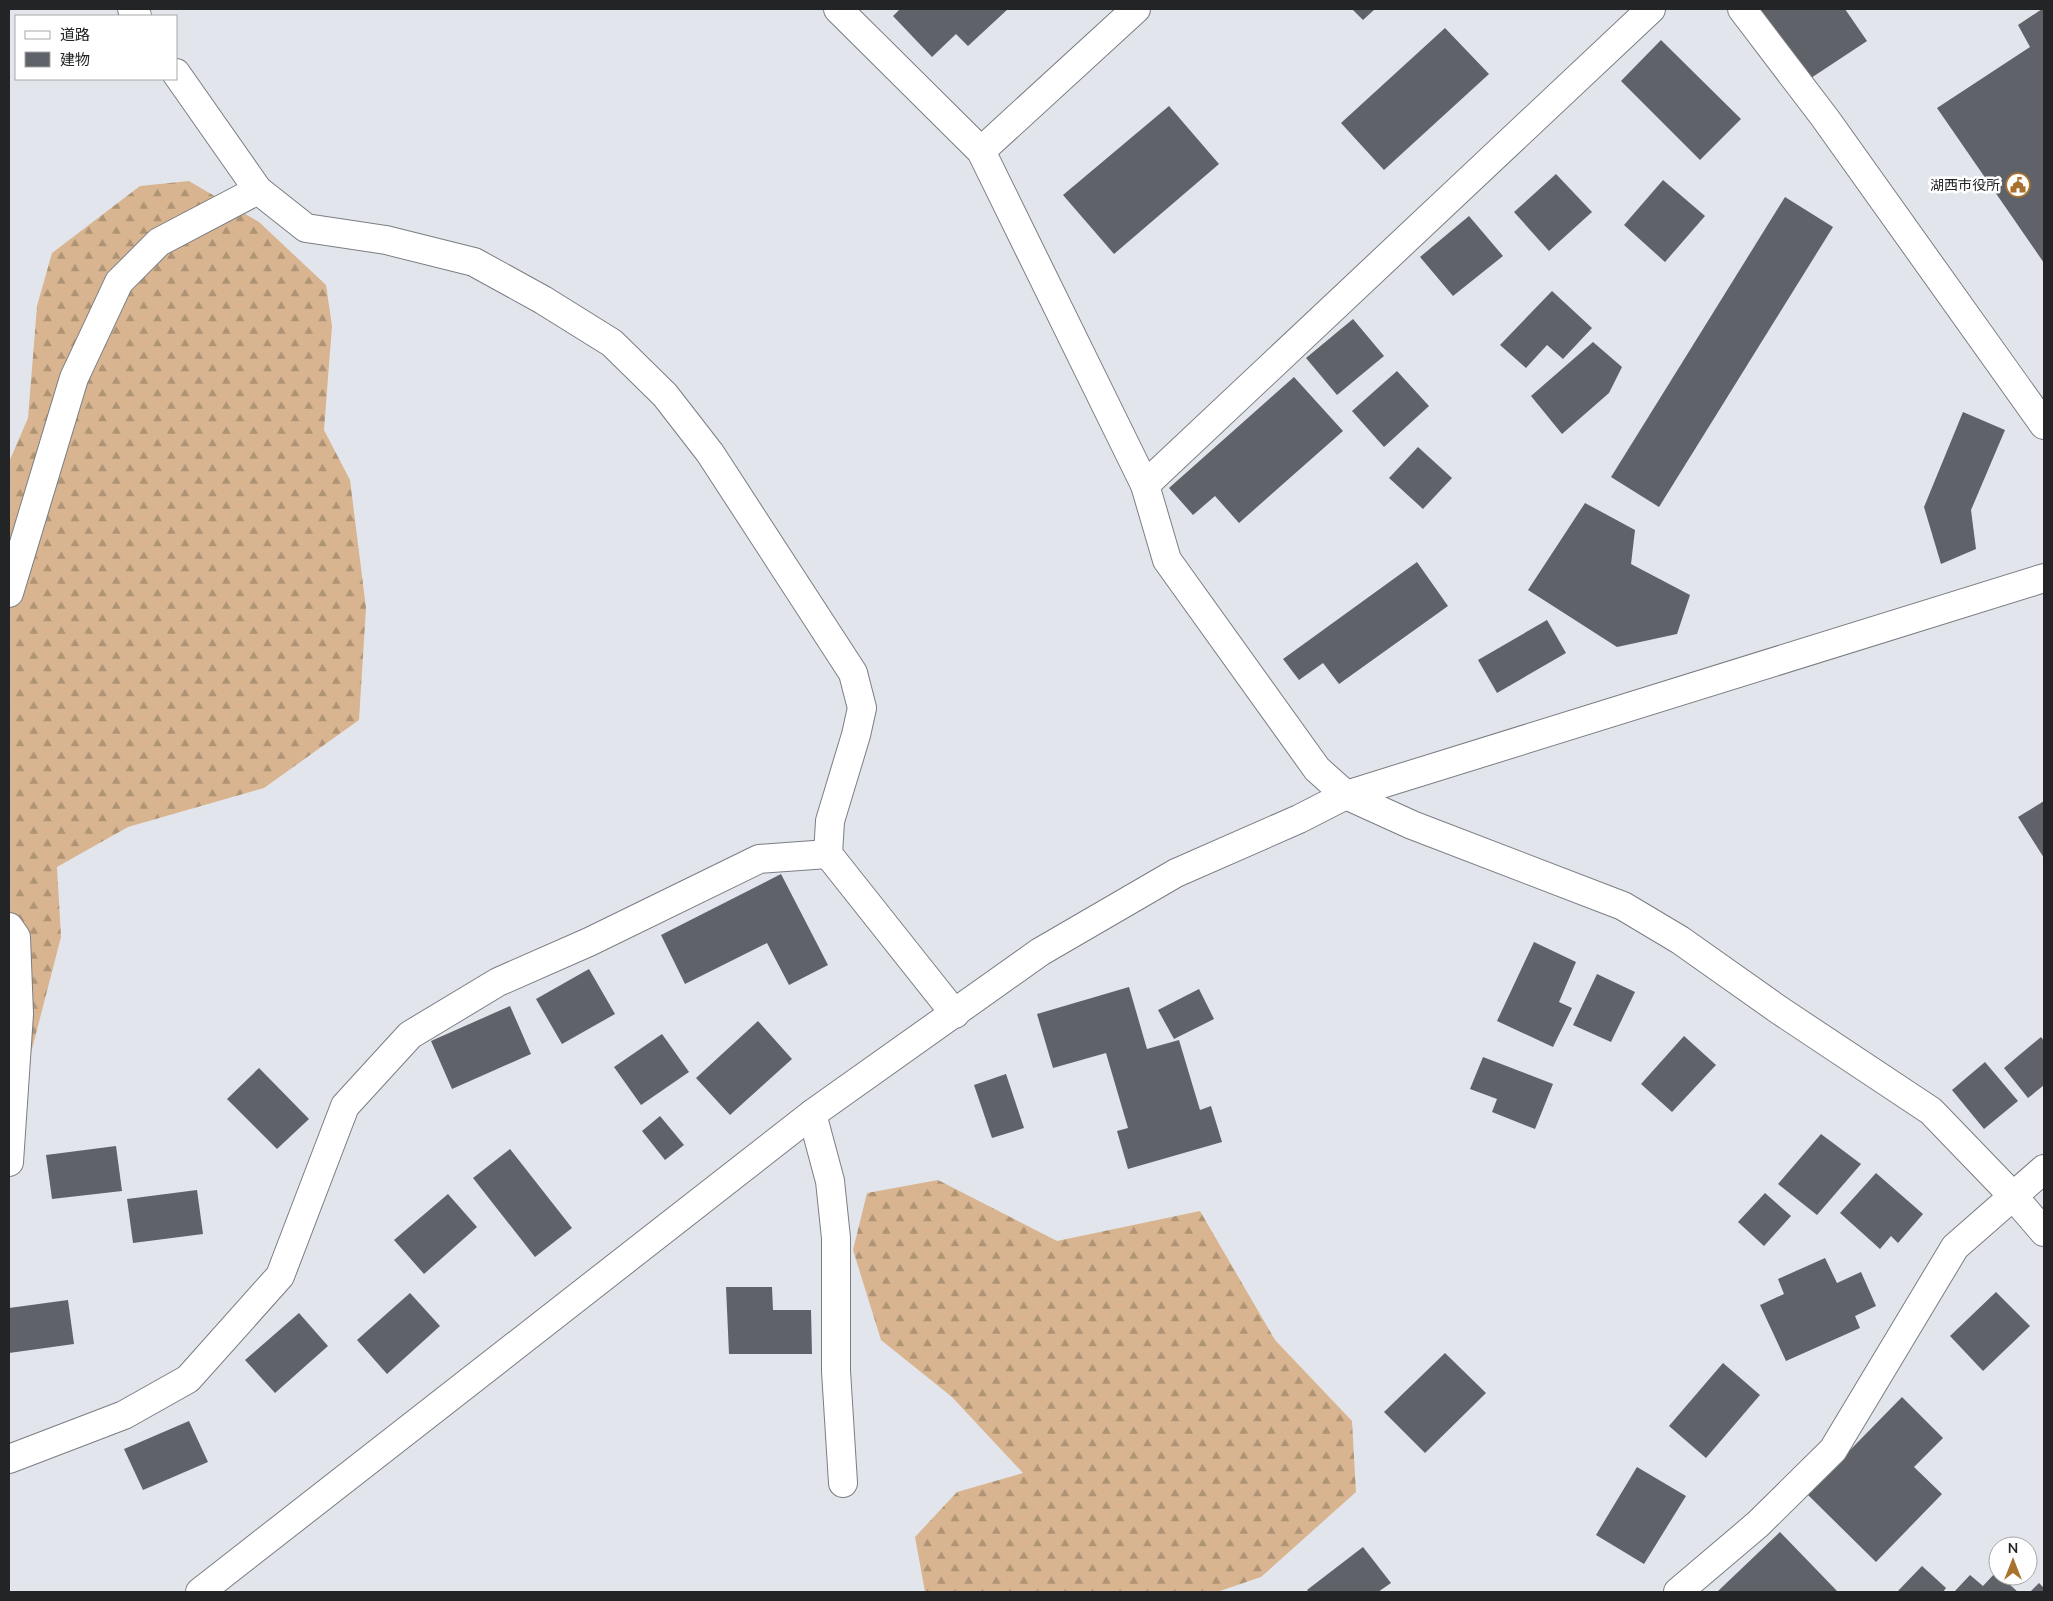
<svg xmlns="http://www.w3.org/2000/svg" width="2053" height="1601" viewBox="0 0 2053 1601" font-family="'Nunito Sans','Noto Sans JP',sans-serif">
	<defs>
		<pattern id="forest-firs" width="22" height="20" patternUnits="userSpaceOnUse" patternTransform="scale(1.25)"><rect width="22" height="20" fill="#d8b590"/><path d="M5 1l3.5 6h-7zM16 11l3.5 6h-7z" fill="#af9375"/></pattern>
	</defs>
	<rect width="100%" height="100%" fill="#e2e6ec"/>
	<g fill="url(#forest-firs)">
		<path d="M189,181l70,41 67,63 6,41 -8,104 26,50 16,128 -7,112 -95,68 -136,39 -71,40 4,70 -52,201v-676l19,-44 9,-112 15,-53 88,-67z"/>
		<path d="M938,1180l119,61 143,-30 75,129 77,81 4,71 -95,85 -44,15h-292l-10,-55 42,-45 66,-19 -71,-76 -71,-57 -28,-90 14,-57z"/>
	</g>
	<g fill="#5f6268">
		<path d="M900,9h108l-40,37 -12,-12 -24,23 -39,-41z"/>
		<path d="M1352,9h23l-12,11z"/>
		<path d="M1760,9h85l22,32 -59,39z"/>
		<path d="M2042,9h2v254l-107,-155 93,-61 -12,-22z"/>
		<path d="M1445,28l44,46 -105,96 -43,-47z"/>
		<path d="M1661,40l80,79 -41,41 -79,-79z"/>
		<path d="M1169,106l50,58 -105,90 -51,-59z"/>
		<path d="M1556,174l36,38 -43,39 -35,-39z"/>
		<path d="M1663,180l42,36 -40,46 -41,-37z"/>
		<path d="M1785,197l48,30 -174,280 -48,-30z"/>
		<path d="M1469,216l34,40 -50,40 -33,-39z"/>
		<path d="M1552,291l40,37 -29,31 -16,-14 -21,23 -26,-23z"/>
		<path d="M1353,319l31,37 -47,39 -31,-37z"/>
		<path d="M1593,342l29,25 -13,26 -47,41 -31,-38z"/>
		<path d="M1397,371l32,35 -45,41 -32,-36z"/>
		<path d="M1294,377l49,54 -104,92 -24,-27 -22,19 -24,-27z"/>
		<path d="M1963,412l42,18 -34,80 5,39 -35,15 -17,-57z"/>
		<path d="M1418,447l34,31 -29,31 -34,-31z"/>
		<path d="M1585,503l50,27 -4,34 59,31 -13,39 -60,13 -89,-57z"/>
		<path d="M1417,562l31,44 -109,78 -16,-21 -24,17 -16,-21z"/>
		<path d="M1547,620l19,33 -69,40 -19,-33z"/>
		<path d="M2044,801v57l-26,-41z"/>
		<path d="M781,874l47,91 -39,20 -22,-42 -82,41 -24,-49z"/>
		<path d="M1534,942l42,20 -17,40 13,6 -19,39 -56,-26z"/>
		<path d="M589,969l26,45 -53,30 -26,-45z"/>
		<path d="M1597,974l38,18 -24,50 -38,-17z"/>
		<path d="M1129,987l18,62 32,-9 21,70 11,-4 11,36 -94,27 -11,-38 11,-3 -22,-75 -53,15 -16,-54z"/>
		<path d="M1199,989l15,30 -40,20 -16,-29z"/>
		<path d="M510,1006l21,48 -79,35 -21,-48z"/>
		<path d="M758,1021l34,38 -62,56 -34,-37z"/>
		<path d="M662,1034l27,38 -48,33 -27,-38z"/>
		<path d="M1684,1036l32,29 -44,47 -31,-28z"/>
		<path d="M2041,1037l3,4v44l-16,13 -24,-30z"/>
		<path d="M1483,1057l70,27 -18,45 -43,-17 5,-13 -27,-10z"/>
		<path d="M1985,1062l33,39 -34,28 -32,-39z"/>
		<path d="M259,1068l50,51 -32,30 -50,-50z"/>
		<path d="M1006,1074l18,54 -32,10 -18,-53z"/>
		<path d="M660,1116l24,29 -19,15 -23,-29z"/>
		<path d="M1821,1134l40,30 -44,51 -39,-31z"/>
		<path d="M116,1146l6,45 -70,8 -6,-44z"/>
		<path d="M510,1149l62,79 -37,29 -62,-79z"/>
		<path d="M1876,1173l47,41 -25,29 -7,-7 -11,13 -40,-36z"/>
		<path d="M197,1190l6,44 -70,9 -6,-44z"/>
		<path d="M1765,1193l26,23 -27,30 -26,-24z"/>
		<path d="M448,1194l29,33 -53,47 -30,-34z"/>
		<path d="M1825,1258l12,25 24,-11 15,34 -21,10 5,12 -74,33 -26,-56 24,-11 -6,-15z"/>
		<path d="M726,1287h46l1,23h38l1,44h-83z"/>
		<path d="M1996,1292l34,34 -47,45 -33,-35z"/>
		<path d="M410,1293l30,33 -53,48 -30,-34z"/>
		<path d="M68,1300l6,44 -65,9v-45z"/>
		<path d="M299,1313l29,33 -53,47 -30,-33z"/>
		<path d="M1445,1353l41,40 -61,60 -41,-41z"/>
		<path d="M1723,1363l37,32 -54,63 -37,-32z"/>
		<path d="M1902,1397l41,41 -29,29 28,27 -66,68 -69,-68z"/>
		<path d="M189,1421l19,41 -65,28 -19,-41z"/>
		<path d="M1637,1467l49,29 -42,68 -48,-29z"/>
		<path d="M1780,1532l58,60h-121z"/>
		<path d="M1363,1547l28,36 -13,9h-69l-2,-2z"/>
		<path d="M1922,1566l24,22 -3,4h-46z"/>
		<path d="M2028,1567l5,5 -12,11 -7,-7h14z"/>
		<path d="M1996,1572l2,4h2l18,16h-64l16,-17 13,11z"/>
		<path d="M2039,1583l5,5v4h-14z"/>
	</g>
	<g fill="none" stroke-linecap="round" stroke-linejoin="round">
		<g stroke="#7a7d83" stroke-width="30">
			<g id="minor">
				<path d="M132,9l5,7"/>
				<path d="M838,9l143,142 164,334 22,75 150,209 29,26 66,30 211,81 57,34 99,70 152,101 82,85 31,36"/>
				<path d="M1742,9l83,109 219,307"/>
				<path d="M176,73l82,117 48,38 80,12 88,22 69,38 69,43 53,52 45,58 143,220 9,35 -6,27 -26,86 -2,33 127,160"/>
				<path d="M981,151l155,-142"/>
				<path d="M1145,485l506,-476"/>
				<path d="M9,593l65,-215 45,-96 40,-40 99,-52"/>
				<path d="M9,927l7,10 3,77 -10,148"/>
				<path d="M812,1114l18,67 6,57v133l7,112"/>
				<path d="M9,1459l115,-44 64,-36 92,-103 65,-170 65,-71 88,-53 91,-40 170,-83 69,-5"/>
				<path d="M1678,1592l80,-68 75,-74 122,-203 89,-78"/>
			</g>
		</g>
		<g stroke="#7a7d83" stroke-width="30">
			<path id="tertiary" d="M200,1592l612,-478 228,-162 136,-79 123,-54 47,-24 698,-217"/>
		</g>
		<use href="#minor" stroke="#fff" stroke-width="28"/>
		<use href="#tertiary" stroke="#fff" stroke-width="28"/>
	</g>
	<defs>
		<g id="civic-ring" transform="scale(1.25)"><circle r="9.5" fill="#fff" stroke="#a8712d" stroke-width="1.5"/><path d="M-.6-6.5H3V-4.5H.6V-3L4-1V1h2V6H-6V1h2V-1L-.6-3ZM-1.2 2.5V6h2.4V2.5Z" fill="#a8712d"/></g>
	</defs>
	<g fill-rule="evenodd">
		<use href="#civic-ring" x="2018" y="185"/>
	</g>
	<g text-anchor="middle" stroke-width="5" stroke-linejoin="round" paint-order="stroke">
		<g font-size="14" fill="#222426" stroke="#fff" text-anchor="end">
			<text x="2000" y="190">湖西市役所</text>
		</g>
	</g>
	<rect width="2053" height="1601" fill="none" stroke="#222426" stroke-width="20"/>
	<rect x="15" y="15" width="162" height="65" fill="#ffffff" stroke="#a7a7a8"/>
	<rect x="25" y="31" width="25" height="8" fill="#ffffff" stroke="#a7a7a8"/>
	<text x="60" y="40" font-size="15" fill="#222426">道路</text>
	<rect x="25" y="52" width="25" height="15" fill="#5f6268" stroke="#a7a7a8"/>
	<text x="60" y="65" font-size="15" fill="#222426">建物</text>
	<g transform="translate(2013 1561)"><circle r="24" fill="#ffffff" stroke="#a7a7a8"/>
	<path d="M0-4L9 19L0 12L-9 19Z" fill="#a8712d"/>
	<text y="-8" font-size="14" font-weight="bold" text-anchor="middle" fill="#222426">N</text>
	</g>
</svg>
